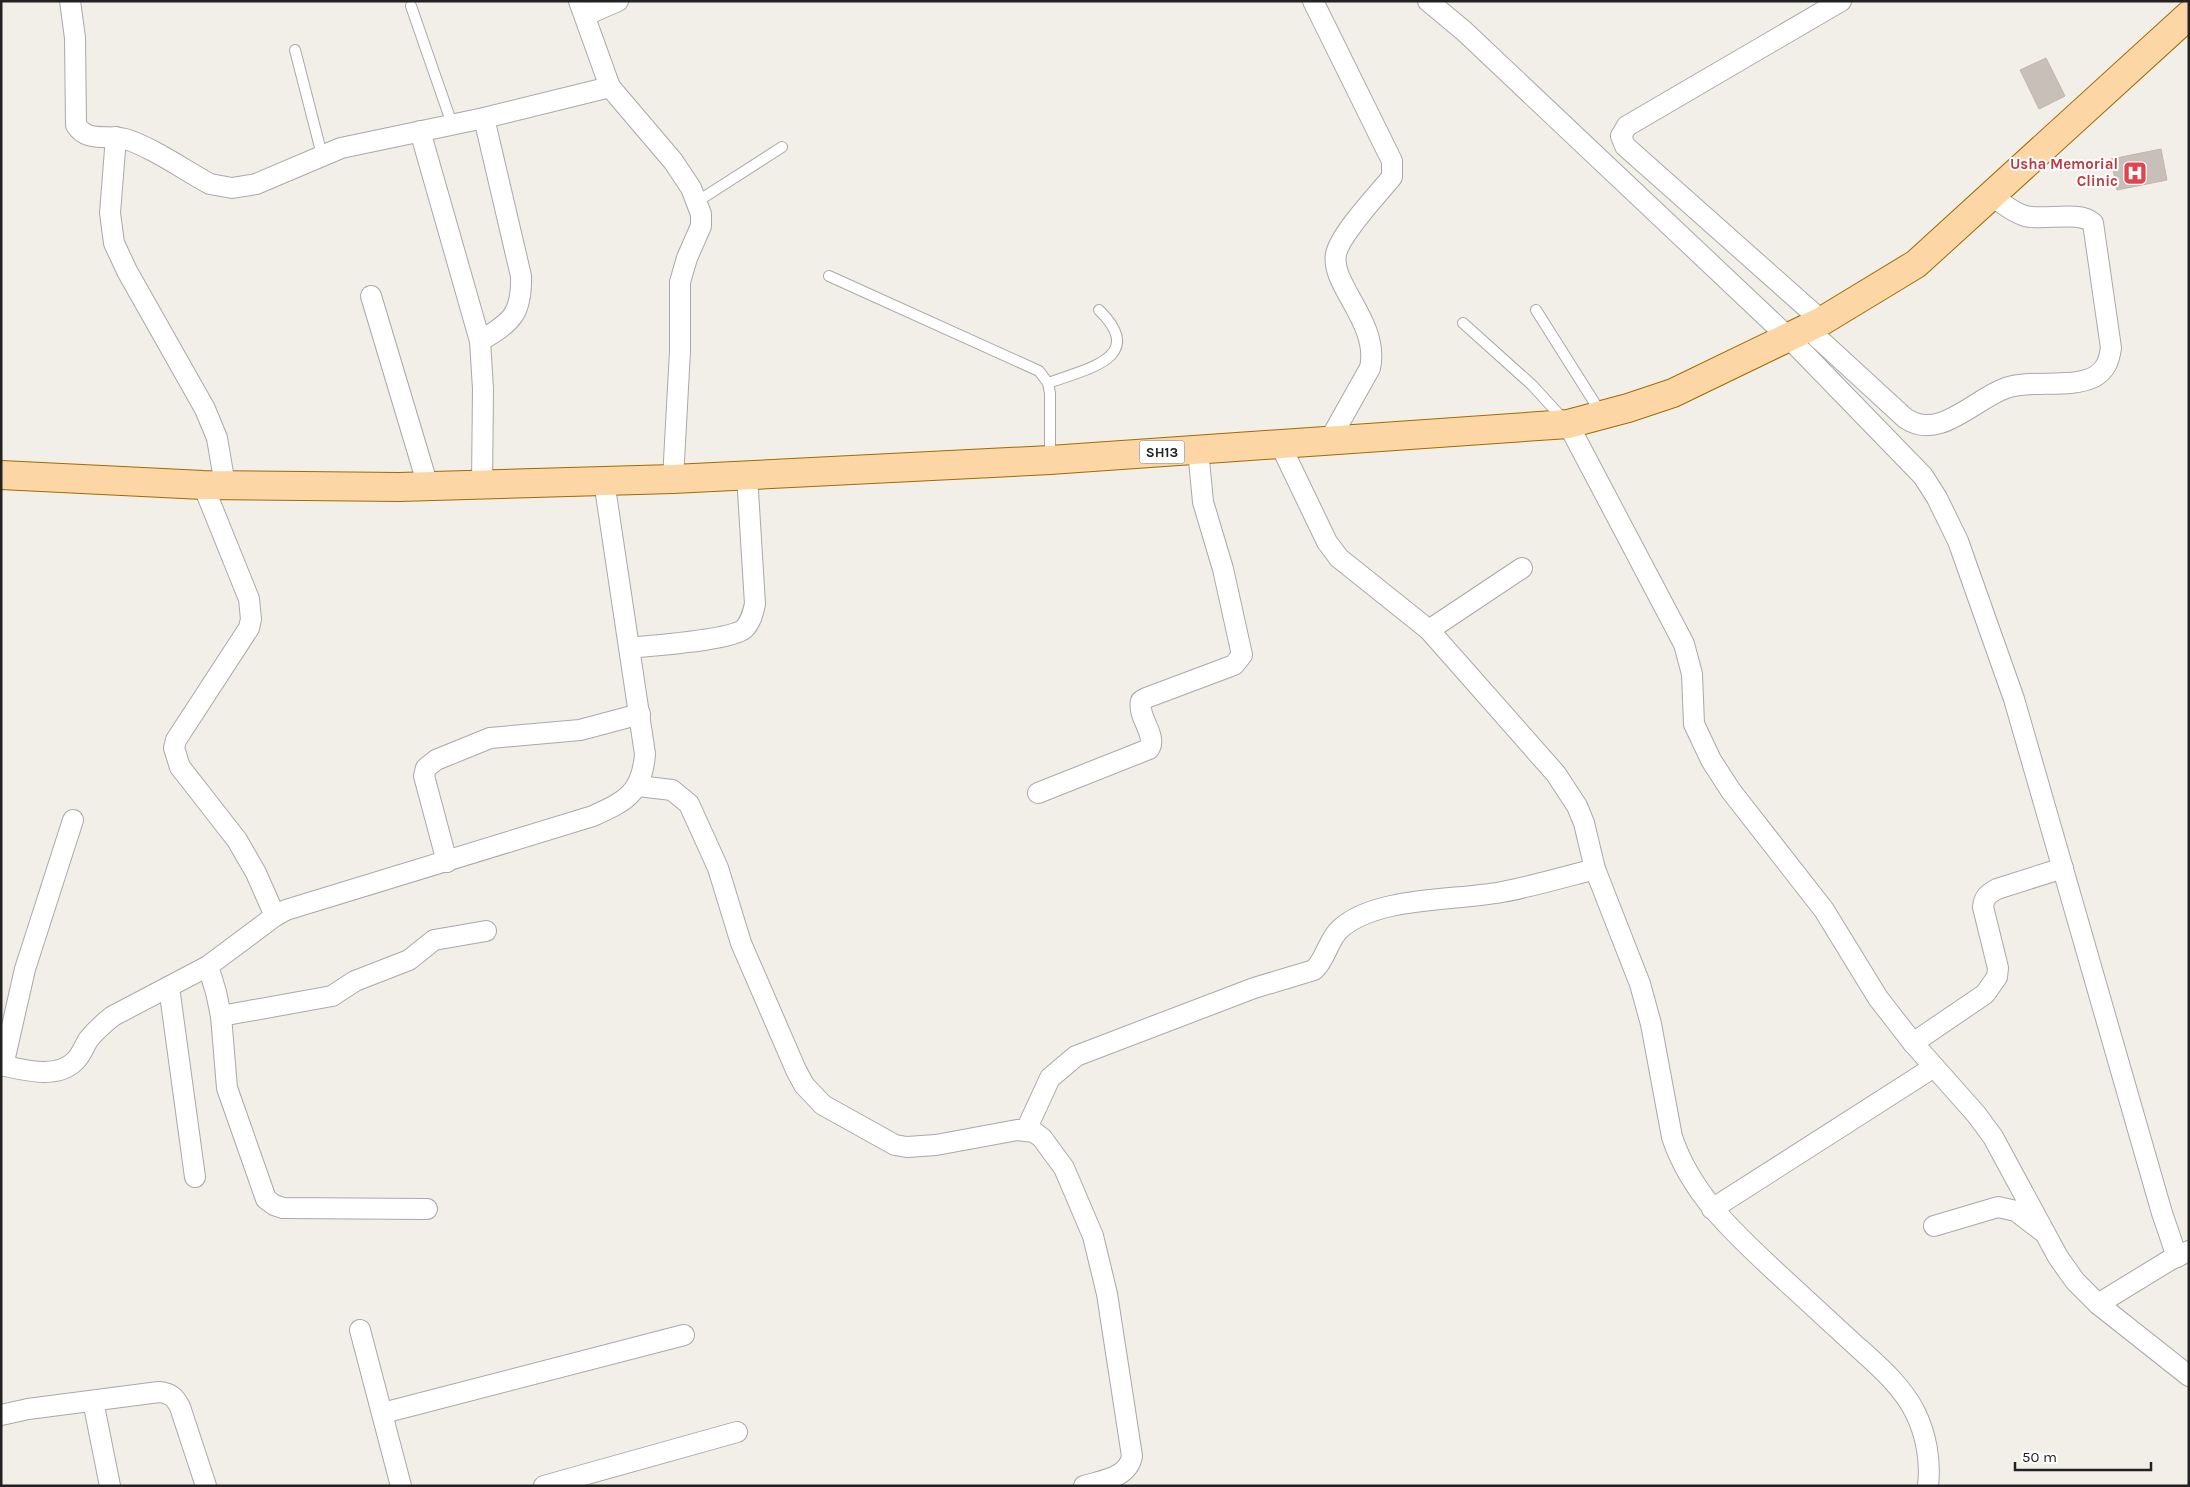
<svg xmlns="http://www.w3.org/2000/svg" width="2190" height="1487" viewBox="0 0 2190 1487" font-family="Karla,sans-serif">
	<rect width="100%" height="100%" fill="#f2efe9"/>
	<g fill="#c7bfb8" stroke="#c4b6ab">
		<path d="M2046,58l19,38 -26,13 -19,-39z"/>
		<path d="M2161,149l6,31 -50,10 -6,-31z"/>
	</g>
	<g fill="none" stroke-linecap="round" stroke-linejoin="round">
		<g stroke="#a9a9a9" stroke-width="12">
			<g id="lane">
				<path d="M411,6l41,118"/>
				<path d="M295,50l27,105"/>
				<path d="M698,201l84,-54"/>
				<path d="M829,276l210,95 9,12 2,10v65"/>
				<path d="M1536,310l65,103"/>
				<path d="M1463,323l69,62 33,36"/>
				<path d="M1048,383c38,-14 100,-25 51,-73"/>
			</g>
		</g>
		<g stroke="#a9a9a9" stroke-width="22">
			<g id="street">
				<path d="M70,1l5,37 1,87c11,18 31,9 49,14 25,7 61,32 85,45l22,4 24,-4 85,-36 143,-30 126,-31"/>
				<path d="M579,1l31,86 63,74 18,27 10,26v12l-14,32 -7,24v69l-7,128"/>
				<path d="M1313,1l79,160v16c-14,17 -52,57 -56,77 -6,31 44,69 34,114l-41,73"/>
				<path d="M1428,1l36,30 325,307 134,138 14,22 21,43 56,158 148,514 15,44"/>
				<path d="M586,15l32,-14"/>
				<path d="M420,131l60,210 3,48 -1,96"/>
				<path d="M116,137l-6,76 4,30 13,28 78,138 12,29 8,47"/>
				<path d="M371,296l57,190"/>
				<path d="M1822,321l-197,-175 -4,-10 6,-10 214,-125"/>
				<path d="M1807,328l98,90c34,24 69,-19 101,-30 26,-9 64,1 88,-11 12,-7 15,-16 17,-29l-18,-125c-14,-13 -48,-2 -68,-7 -13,-4 -23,-13 -33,-20"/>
				<path d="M480,341c32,-19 42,-27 41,-65l-37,-158"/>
				<path d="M1568,424l116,220 8,30 2,50 17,36 20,31 93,119 54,88 35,45 63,71 17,23 65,120 17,24 23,23 91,72"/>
				<path d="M1280,444l47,98 12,16 90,72 127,144 21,32 7,17 11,46 45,115 11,40 21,113c19,57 62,96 105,136 25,23 50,46 75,69 23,21 49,42 63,70 11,22 16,49 13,74"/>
				<path d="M203,485l46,114 2,20 -2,9 -73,112 -2,8 6,19 57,73 19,33 19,43"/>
				<path d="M1429,630l93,-62"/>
				<path d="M630,648c23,-3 98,-7 114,-19 7,-7 9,-16 11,-25l-8,-129"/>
				<path d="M638,786l34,4 17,14 29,64 23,75 55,127 8,15 19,20 72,40 12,2 29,-2 81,-15 17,2 8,6 22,30 29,68 14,58 25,162c-4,22 -29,24 -48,30"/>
				<path d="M1038,793l111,-44c9,-13 -12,-32 -8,-48l5,-3 88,-33 8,-10 -19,-86 -20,-67 -5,-52"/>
				<path d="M447,862l-23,-86 2,-8 10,-8 54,-22 90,-8 60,-16"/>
				<path d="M208,966l8,26 5,24 6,72 39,111 8,6 9,3 144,1"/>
				<path d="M169,987l26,190"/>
				<path d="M221,1016l111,-20 23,-15 54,-21 25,-20 52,-9"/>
				<path d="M1913,1043l72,-49 12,-17 1,-9 -15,-61c1,-10 5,-13 14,-18l66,-21"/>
				<path d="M1,1065c23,5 57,15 75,-5 5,-5 8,-13 12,-20 7,-9 16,-17 25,-24l95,-50 67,-50 11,-6 307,-94c33,-15 49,-23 52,-62l-41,-273"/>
				<path d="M3,1066l22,-97 48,-149"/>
				<path d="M1026,1130l24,-52 26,-22 178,-68 60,-18c12,-11 14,-30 26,-41 36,-33 116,-28 162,-37 32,-6 62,-15 93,-23"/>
				<path d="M1712,1209l222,-142"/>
				<path d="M1934,1226l64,-19 18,4 26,20"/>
				<path d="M2098,1304l72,-44 19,-9"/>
				<path d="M360,1330l41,156"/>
				<path d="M93,1401l17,85"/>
				<path d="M383,1413l301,-78"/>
				<path d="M1,1415l27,-6 131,-17c11,1 16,5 21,15l26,79"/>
				<path d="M544,1486l193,-54"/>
			</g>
		</g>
		<g stroke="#a06b00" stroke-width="30">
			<path id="primary" d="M1,475l202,10 196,2 274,-8 377,-19 518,-36 60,-16 45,-15 149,-72 94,-57 273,-249"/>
		</g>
		<use href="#lane" stroke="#fff" stroke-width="10"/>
		<use href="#street" stroke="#fff" stroke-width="20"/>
		<use href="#primary" stroke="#fcd6a4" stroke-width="28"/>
	</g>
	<defs>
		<g id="hospital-square" transform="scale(1.25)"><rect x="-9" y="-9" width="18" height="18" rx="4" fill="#e0444e" stroke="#fff"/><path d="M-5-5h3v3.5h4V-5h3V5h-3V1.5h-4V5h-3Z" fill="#fff"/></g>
	</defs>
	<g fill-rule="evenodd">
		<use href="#hospital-square" x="2135" y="173"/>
	</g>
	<g text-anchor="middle" stroke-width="4" stroke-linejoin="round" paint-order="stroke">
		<rect fill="#fff" stroke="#646464" stroke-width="1" x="1139.5" y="440.5" width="45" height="23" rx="4"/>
		<g font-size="14" font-weight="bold" fill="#222">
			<text x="1162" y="457">SH13</text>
		</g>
		<g font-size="15" font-weight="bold" fill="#be3a42" stroke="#fff" text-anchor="end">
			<text x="2118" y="169">Usha Memorial<tspan x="2118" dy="17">Clinic</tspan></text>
		</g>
	</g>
	<rect width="2190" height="1487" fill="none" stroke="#222222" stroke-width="5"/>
	<path d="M2015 1462v8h136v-8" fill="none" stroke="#222222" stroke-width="2.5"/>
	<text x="2022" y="1462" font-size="15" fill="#222222" stroke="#ffffff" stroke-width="4" paint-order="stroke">50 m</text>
</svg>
